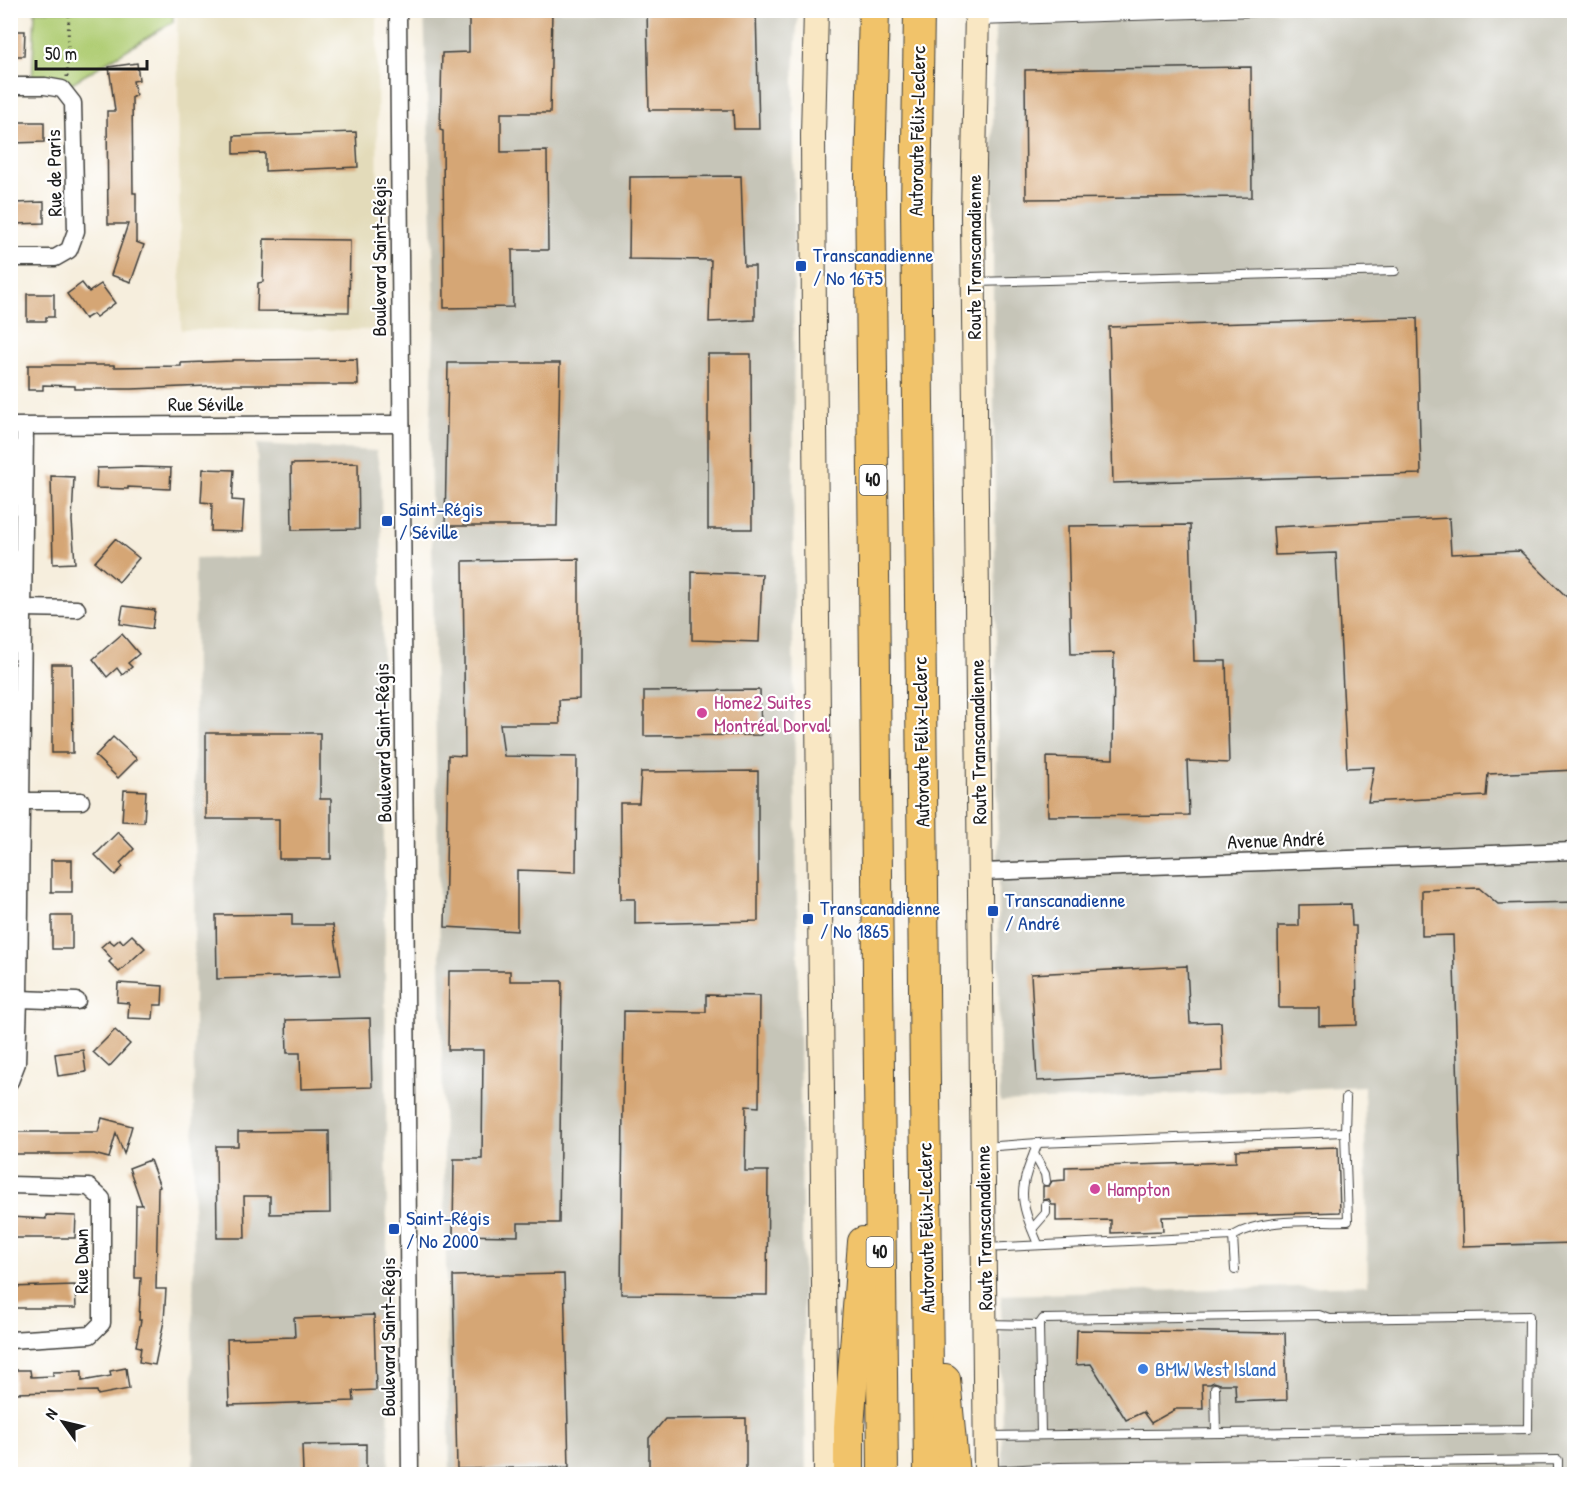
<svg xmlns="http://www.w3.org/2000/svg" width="1585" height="1485" viewBox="0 0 1585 1485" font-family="'Patrick Hand',sans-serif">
	<rect width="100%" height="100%" fill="#fff"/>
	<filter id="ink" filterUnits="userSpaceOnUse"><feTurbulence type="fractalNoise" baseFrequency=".0167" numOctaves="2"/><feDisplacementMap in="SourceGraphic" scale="12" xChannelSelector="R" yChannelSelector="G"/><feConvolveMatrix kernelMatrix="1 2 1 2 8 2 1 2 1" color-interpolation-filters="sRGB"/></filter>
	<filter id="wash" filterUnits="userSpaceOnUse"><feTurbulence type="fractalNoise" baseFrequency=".008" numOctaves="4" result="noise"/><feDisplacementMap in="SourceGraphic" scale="24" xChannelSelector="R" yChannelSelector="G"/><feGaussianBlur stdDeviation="1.35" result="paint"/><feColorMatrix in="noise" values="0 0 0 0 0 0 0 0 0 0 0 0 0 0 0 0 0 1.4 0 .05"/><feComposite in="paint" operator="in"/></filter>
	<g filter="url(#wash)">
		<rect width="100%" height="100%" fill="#f6eedd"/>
		<path fill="#e3dbba" d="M177,11h200l1,319h-197z"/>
		<g fill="#c6c5b8">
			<path d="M424,11h374l-4,63 -1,566 13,834h-356l-20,-1037 5,-132z"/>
			<path d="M997,11h577v1463h-572l-1,-179 367,-10 -4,-199 -364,16 -7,-807v-214z"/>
			<path d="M257,444l119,7 5,25 8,998h-196l2,-915 64,-2z"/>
		</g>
		<path fill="#b0cd74" stroke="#667448" stroke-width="1.5" d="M35,11h138v11l-111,67 -30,-3z"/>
		<g id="blocks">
			<g fill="#d5a674">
				<path d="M469,10h83l-2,103h-49v39l46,-1 1,99h-36l1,57 -69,1 -1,-177 -3,-1 2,-77 27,-1z"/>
				<path d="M647,10h109l3,119h-25l-1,-19h-84z"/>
				<path d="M10,31h15l-1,25h-14z"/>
				<path d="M137,63l2,17 -6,1 3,15 -4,1 1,96h3v49l8,3 -13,37 -20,-7 17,-51h-20l-1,-113h8l-6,-44z"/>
				<path d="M1251,67l1,130 -226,2 -1,-129z"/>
				<path d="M12,122h32v20l-31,1z"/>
				<path d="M356,132l2,35 -93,4v-18l-31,1v-18z"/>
				<path d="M741,176l3,90h11v54l-46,2 2,-62 -82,-1 1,-82z"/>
				<path d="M44,202v21l-29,1 -1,-21z"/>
				<path d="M264,239l86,1 -1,72 -92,-1 1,-28 5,-1z"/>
				<path d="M82,283l7,9 12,-8 14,19 -19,14 -3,-3 -8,5 -18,-25z"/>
				<path d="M27,294h27v23h-8v4h-19z"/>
				<path d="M1417,318l4,156 -308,9 -4,-156z"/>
				<path d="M708,354h43l1,175h-44z"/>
				<path d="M357,359l1,26h-126l-100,4h-57v-3l-32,-1v5h-15v-25h86v2l67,-1v-3l51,-2v-1z"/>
				<path d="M448,363h112l-3,163h-112z"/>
				<path d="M358,463l1,66 -67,1 -1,-66z"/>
				<path d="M140,467l31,1 -1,21 -42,-2v2l-32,-1 1,-20z"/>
				<path d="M203,469l31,1 -2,30 12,1 -2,31 -31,-1 1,-28 -11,-1z"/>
				<path d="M51,476l23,1 -2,44 3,42 -22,1z"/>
				<path d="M1449,518l2,36 69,-3 55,54v165l-87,4 -2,22 -118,6 6,-35 -27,1 -11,-215 -61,2 -2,-28z"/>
				<path d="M1190,525l4,136h32l3,102 -42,-2 2,54 -141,1 -1,-59 66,2 1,-106 -43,1 -3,-128z"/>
				<path d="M115,539l24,19 -20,24 -24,-20z"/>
				<path d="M579,559v140l-20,1 1,24h-60l4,32 73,1 -1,115 -59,-2v61l-72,-4 3,-172 17,1 -2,-195z"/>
				<path d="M692,572l70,2 -3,68 -67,-2z"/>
				<path d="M123,606l32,4 -3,19 -32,-5z"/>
				<path d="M122,634l17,20 -11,9 4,4 -10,8 -5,-7 -10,9 -14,-18z"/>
				<path d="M52,664h20l1,89h-21z"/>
				<path d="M760,690l1,45 -117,1v-45z"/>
				<path d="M206,733h114v66h11v60h-52v-40h-73z"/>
				<path d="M113,737l24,22 -19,19 -23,-22z"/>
				<path d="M758,771v150l-123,3v-25h-14l-1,-96h19l2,-31z"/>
				<path d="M124,790l22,1 -2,31 -22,-1z"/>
				<path d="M118,832l16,17 -14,14 3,4 -8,8 -20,-20z"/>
				<rect x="51" y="860" width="21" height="32"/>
				<path d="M1479,888l19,16 77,-2v341l-112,3 -10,-311 -31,1v-46z"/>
				<path d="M1351,904l1,22h4l1,99 -38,1v-18h-40l-1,-82h21v-21z"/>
				<path d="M292,914v11h41l8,50 -124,4 -1,-64z"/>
				<rect x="52" y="916" width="20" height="33"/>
				<path d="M132,935l13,13 -26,24 -10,-10 3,-3 -11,-12 8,-7 5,4 6,-5 3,4z"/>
				<path d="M1187,966l3,57 31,-1 2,49 -186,10 -6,-107z"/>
				<path d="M449,971h61v10h52l-3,242h-41v13l-65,-1 1,-76h28l1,-109h-35z"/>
				<path d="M118,983l45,3 -1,19h-8l-1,14 -25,-1 1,-15 -12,-1z"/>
				<path d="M706,995l54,1 -1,111 -13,-1 -1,65h23l-1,124 -146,-1 3,-283 82,1z"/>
				<path d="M370,1018l2,69 -71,2 -1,-36h-13l-1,-33z"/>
				<path d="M115,1030l15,14 -21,23 -16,-15z"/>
				<path d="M83,1050l3,22 -28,4 -3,-22z"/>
				<path d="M102,1118l30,8 -8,28 -8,-21 -7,25 -15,-4h-81v-22h85z"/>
				<path d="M329,1131l1,82 -60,1v-18h-26l1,42h-28l-1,-92h22v-14z"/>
				<path d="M1338,1147l2,65 -178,5 1,14 -52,2v-13l-55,1v-16h-4l-3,-6 -6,1v-14h6l3,-5 13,-1v-13l171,-5v-12z"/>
				<path d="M150,1160l10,27 -2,1 -2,101h10l-2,32 -9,44 -16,-3 2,-15 -5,-1 5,-26h-2l2,-42h-6l1,-73h6l-13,-37z"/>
				<path d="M46,1215l30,1 -1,22h-65v-21l36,2z"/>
				<path d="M564,1274l5,193 -112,2 -4,-193z"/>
				<path d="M75,1285l1,23h-66v-21z"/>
				<path d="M374,1315l2,75 -23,1 1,10 -125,4 -2,-66 68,-2 -1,-19z"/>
				<path d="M1077,1330l208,3 2,67 -51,2 -1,-18h-15l-6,-2 -4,2h-8l1,25h-27l-25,14 -8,-11 -17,8 -35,-56 -15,1z"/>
				<path d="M126,1368l3,21 -31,6 -1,-4 -83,2v-23h16l1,7 22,-1v-4l29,-1v10l29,-5 -1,-5z"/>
				<path d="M746,1418v56h-97v-36l16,-19z"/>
				<path d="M366,1444v30h-63l-1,-29z"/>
			</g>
		</g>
	</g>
	<g filter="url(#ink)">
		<use href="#blocks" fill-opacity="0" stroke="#3d3c39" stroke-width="1.5"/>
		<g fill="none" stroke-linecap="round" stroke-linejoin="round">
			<g stroke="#3d3c39" stroke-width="10">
				<g id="lane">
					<path d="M978,21l338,-11"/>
					<path d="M975,282l420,-11"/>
					<path d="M1345,1132l1,-34"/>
					<path d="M983,1147l55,-4 307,-11 3,89c-38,1 -82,-4 -115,15"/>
					<path d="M1034,1154l11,20 1,7"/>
					<path d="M1032,1229l14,-16v-8"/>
					<path d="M1038,1244c-21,-49 -19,-53 0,-101"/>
					<path d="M985,1248l248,-12 2,34"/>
					<path d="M986,1324l53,1 4,-6 276,-4 11,4 199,-3 -1,113 -542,7"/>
					<path d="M1039,1325l2,110"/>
					<path d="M1215,1388l1,45"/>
					<path d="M1060,1467l498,-7v14"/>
					<path d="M987,1471l73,-4v7"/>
				</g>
			</g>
			<g stroke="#3d3c39" stroke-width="19">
				<g id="street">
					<path d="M398,10l12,1464"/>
					<path d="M10,86h35l17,3 11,14 3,128 -7,19 -14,8h-45"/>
					<path d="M10,426l391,-2"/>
					<path d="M23,608l54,1"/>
					<path d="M21,801h60"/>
					<path d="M980,872l594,-21"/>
					<path d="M19,999l58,2"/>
					<path d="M10,1081l7,-18 2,-64 6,-573"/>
					<path d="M10,1185l79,2 13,12v124l-12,12 -80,5"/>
				</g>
			</g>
			<g stroke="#3d3c39" stroke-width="26">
				<g id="secondary">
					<path d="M816,10l-3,125 1,198 12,1141"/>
					<path d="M977,10l-4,206 13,1258"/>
				</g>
			</g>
			<g stroke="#3d3c39" stroke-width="32">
				<g id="highway">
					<path d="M874,10l-4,164 13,1300"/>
					<path d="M919,10l-3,199 13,1265"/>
					<path d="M945,1379l9,95"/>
					<path d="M849,1474v-47l14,-185"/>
				</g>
			</g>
			<path stroke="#3d3c39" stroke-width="3" stroke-dasharray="1.5 4.5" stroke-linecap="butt" d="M67,77l2,-67"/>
			<use href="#lane" stroke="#fff" stroke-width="8"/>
			<use href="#street" stroke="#fff" stroke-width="16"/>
			<use href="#secondary" stroke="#f9e7c3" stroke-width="24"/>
			<use href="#highway" stroke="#f1c36a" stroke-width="30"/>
		</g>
	</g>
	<g fill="#1a4fb4" stroke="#fff" stroke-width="2">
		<rect x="795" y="260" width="12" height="12" rx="3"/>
		<rect x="381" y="515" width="12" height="12" rx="3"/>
		<rect x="987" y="905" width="12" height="12" rx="3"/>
		<rect x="802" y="913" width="12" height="12" rx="3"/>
		<rect x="388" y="1223" width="12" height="12" rx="3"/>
	</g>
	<g fill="#d1479c" stroke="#fff" stroke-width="2">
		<circle cx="702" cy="713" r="6"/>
		<circle cx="1095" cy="1189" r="6"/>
	</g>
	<circle fill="#3f7fe0" stroke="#fff" stroke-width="2" cx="1143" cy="1369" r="6"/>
	<g text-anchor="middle" stroke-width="4.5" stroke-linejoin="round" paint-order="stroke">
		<g fill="#fff" stroke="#606060" stroke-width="1.5">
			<rect x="859.5" y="465" width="27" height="30" rx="4.5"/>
			<rect x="866.5" y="1237" width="27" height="30" rx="4.5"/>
		</g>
		<g font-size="18" font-weight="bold" fill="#1c1c1c">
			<text x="873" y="486">40</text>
			<text x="880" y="1258">40</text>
		</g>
		<g font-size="20" fill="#1c1c1c" stroke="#fff">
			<text transform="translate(917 131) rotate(-89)" y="7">Autoroute Félix-Leclerc</text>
			<text transform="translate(54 173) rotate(-91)" y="7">Rue de Paris</text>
			<text transform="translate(379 257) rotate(-90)" y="7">Boulevard Saint-Régis</text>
			<text transform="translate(974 257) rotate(-90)" y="7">Route Transcanadienne</text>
			<text x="206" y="411">Rue Séville</text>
			<text transform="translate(921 742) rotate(-91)" y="7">Autoroute Félix-Leclerc</text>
			<text transform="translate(978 742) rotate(-91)" y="7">Route Transcanadienne</text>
			<text transform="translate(383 743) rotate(-91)" y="7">Boulevard Saint-Régis</text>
			<text transform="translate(1276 840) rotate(-2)" y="7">Avenue André</text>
			<text transform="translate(926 1228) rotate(-91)" y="7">Autoroute Félix-Leclerc</text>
			<text transform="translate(984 1228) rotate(-91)" y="7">Route Transcanadienne</text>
			<text transform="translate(81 1261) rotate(-90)" y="7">Rue Dawn</text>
			<text transform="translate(388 1337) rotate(-90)" y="7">Boulevard Saint-Régis</text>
		</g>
		<g font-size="20" fill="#164399" stroke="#fff" text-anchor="start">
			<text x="813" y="262">Transcanadienne<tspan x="813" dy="23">/ No 1675</tspan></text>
			<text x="399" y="516">Saint-Régis<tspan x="399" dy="23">/ Séville</tspan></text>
			<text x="1005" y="907">Transcanadienne<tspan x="1005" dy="23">/ André</tspan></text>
			<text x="820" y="915">Transcanadienne<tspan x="820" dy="23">/ No 1865</tspan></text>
			<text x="406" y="1225">Saint-Régis<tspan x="406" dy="23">/ No 2000</tspan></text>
		</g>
		<g font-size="20" fill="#b23c85" stroke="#fff" text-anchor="start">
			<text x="714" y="709">Home2 Suites<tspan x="714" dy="23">Montréal Dorval</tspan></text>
			<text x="1107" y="1196">Hampton</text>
		</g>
		<g font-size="20" fill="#366cbe" stroke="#fff" text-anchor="start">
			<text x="1155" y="1376">BMW West Island</text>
		</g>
	</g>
	<rect width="1585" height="1485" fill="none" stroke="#fff" stroke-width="36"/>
	<g transform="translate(63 1422) rotate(304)" stroke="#ffffff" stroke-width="4.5" paint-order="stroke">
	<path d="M0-4.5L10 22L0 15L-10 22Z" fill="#1c1c1c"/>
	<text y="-9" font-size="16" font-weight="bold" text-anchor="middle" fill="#1c1c1c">N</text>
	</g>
	<path d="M36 60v9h111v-9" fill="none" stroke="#1c1c1c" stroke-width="3"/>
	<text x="45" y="60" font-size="18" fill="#1c1c1c" stroke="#ffffff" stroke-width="4.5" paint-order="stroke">50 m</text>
</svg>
